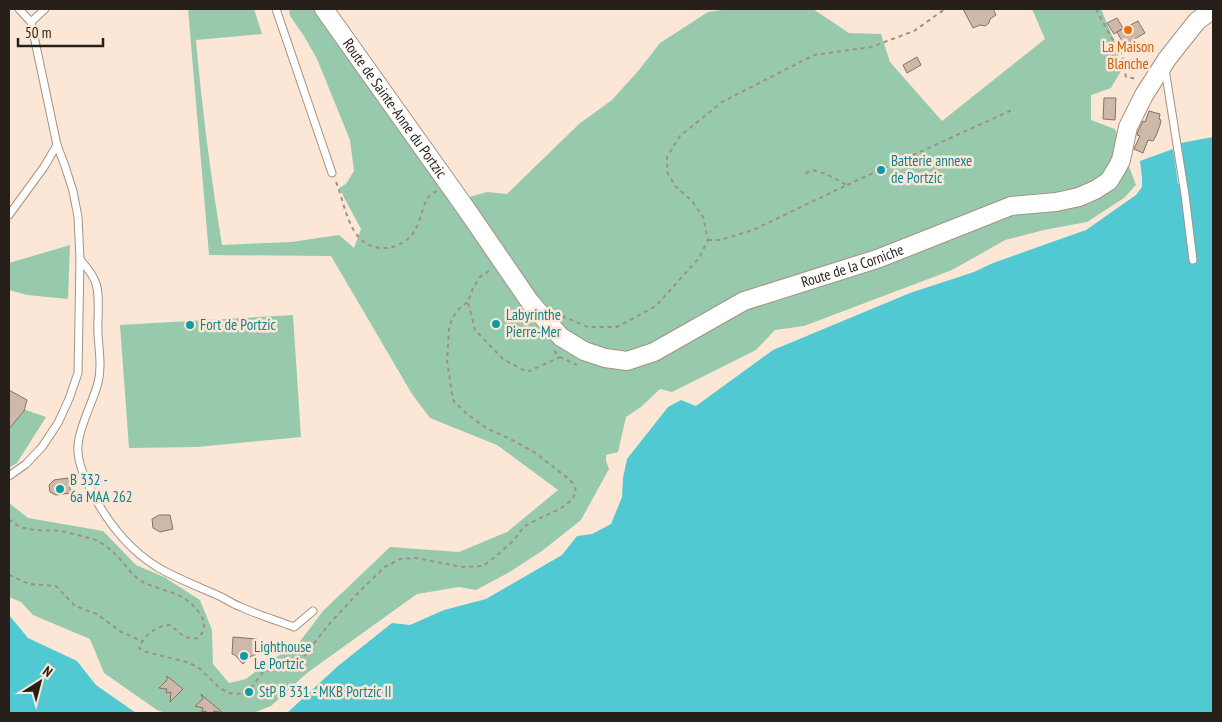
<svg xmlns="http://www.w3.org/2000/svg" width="1222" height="722" viewBox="0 0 1222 722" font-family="'PT Sans Narrow',sans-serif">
	<rect width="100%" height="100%" fill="#fce7d6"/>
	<g fill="#97c9ac">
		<path d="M188,9h66l8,25 -66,6c6,69 15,137 26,205l69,-3 48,-7 15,13 7,-19 -22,-41 7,-4 8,-13 -4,-31 -33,-81 -13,-23 -14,-20 -1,-7h25l141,192 32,-9 20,2 72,-70 33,-24 27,-30 21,-27 48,-31 20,-3h85l36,24 32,1 9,28 52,59 103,-82 -13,-30h69l16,39 4,23 -10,17 -20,7v25l24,9 21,56 -12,13 -37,24 -43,8 -39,10 -53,30 -148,56 -29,4 -19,20 -84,42 -12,-3 -19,18 -15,10 -8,35 -12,3v6l3,8 -28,51 -39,31 -34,22 -32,17 -17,-3 -42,7 -110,79 -36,33 -18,7h-88l-8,-3 -53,-37 -14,-34 -57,-24 -12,-13 -12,-5v-94l19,15 75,13 33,34 28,12 36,23 12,30 1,34 16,19 17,-4 22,-17 30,-18 25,-33 67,-64 69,5 48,-20 51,-42 -61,-45 -67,-27 -18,-24 -81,-138 -122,-1z"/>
		<path d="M70,245l-2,54 -41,-4 -18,-5v-27z"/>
		<path d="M293,315l8,122 -104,10 -68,1 -9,-123z"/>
		<path d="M9,404l37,13 -29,46 -8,5z"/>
	</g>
	<g fill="#50c9d3">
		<path d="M1213,137v576h-926l51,-47 54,-43 18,2 34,-15 42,-11 76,-44 15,-19 15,-2 19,-10 11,-27 1,-19 4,-19 41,-52 13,-7 15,6 77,-56 137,-57 64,-21 19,-9 93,-33 50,-35 6,-8v-9l-2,-17 33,-12 5,35 8,-2 -5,-39z"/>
		<path d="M9,615l19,23 49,23 19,24 40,28h-127z"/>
	</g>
	<g fill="#ceb8aa" stroke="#867265">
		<path d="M963,9h30l3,6 -6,4 -1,4 -4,3 -5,-1 -7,3z"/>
		<path d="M1117,18l6,10 -9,6 -7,-11z"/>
		<path d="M1138,21l7,12 -21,12 -7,-13z"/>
		<path d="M917,57l4,8 -14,8 -4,-8z"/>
		<path d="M1104,98h12l-1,22 -12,-1z"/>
		<path d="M1149,111l11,3 -1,5 2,1 -1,5 -4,11 -3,5 -5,-1 -5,13 -9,-4 6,-13 -3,-1 1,-4 5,-10 2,1z"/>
		<path d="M9,390l18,10 -3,11 -15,18z"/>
		<path d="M68,478l3,15 -15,2 -6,-3 -1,-7 5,-5z"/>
		<path d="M159,515h11l3,14 -13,3 -7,-4 -1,-9z"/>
		<path d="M233,637l24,2 -2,17h-4l-8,8 -8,-9 -3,-1z"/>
		<path d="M167,676l16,13 -13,13 1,-10 -5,1 1,-4 -8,-1 8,-8z"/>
		<path d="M201,694l3,3 19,16 -9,-2 -2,2h-5l-1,-2 -4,1 1,-4 -8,-2 8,-7z"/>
	</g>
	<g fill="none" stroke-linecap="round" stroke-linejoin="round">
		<g stroke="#a59282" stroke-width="9">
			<g id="service">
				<path d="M276,9l56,164"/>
				<path d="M31,22l14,-13"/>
				<path d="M1165,69l20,126 8,65"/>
				<path d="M9,215l35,-48 13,-22"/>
				<path d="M80,259c5,7 12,14 15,22 6,13 2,38 3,53 1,17 4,32 0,49 -5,19 -22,50 -20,69 1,16 10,32 17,46 17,31 41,59 73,75 16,8 33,15 49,22 8,3 15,9 24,12 17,8 35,13 53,20l19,-16"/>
				<path d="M9,476l17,-12 16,-17 16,-24 11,-24 9,-26 2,-114 -2,-42 -5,-26 -8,-25 -8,-21 -26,-123 -12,-13"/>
			</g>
		</g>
		<g stroke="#a59282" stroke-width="20">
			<g id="tertiary">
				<path id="s1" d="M324,9l143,201 63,92 13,15 18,20 23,14 21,7 22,3 27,-9 90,-51 133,-42 134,-53 45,-4 23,-5 16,-7 14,-9 8,-13 4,-8 7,-33 16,-32 23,-36 30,-38 11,-8 5,-1"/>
			</g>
		</g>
		<g stroke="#9f9084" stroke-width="2" stroke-dasharray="4 4" stroke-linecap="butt">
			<path d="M1096,9l15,28 10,13 5,27 12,2"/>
			<path d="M336,182c11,27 13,68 51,66 11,-1 23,-8 28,-18 6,-9 8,-28 15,-35 2,-2 5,-3 7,-4"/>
			<path d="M847,185l165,-75"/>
			<path d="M708,240h12l33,-10 94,-45 -21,-11 -13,-4 -9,4"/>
			<path d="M489,271l-9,6 -7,11 -5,14 7,28 28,29 24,13 33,-15"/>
			<path d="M562,316l26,11h29l39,-21 43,-48 9,-18 -5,-23 -11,-16 -17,-15 -8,-14v-15l13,-21 42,-34 92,-47 57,-8 43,-16 31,-22"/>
			<path d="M554,351l6,6 17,8"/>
			<path d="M9,519c13,14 32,10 50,12 6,0 13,3 19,4 6,2 12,3 18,5 8,4 18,12 24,19 7,8 12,16 21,22 22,12 43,9 59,33 6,9 5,15 -1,24 -13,2 -19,-4 -28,-13 -14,0 -27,10 -32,23l4,3 47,12 10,6 20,19 9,5 8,1 9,-2 6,-5 10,-14 29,-9 13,-8 26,-33 31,-33 24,-23 15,-8 16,-1 46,9 21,-1 11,-8 19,-17 12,-15 13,-7 22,-10 12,-9 4,-9 -3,-8 -8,-7 -31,-24 -24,-13 -24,-11 -19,-14 -14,-14 -6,-39 2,-32 3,-10 5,-8 5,-5 6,-4"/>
			<path d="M9,575l20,9 27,2 19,20 22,8 24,18 21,9"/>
			<path d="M199,713l3,-1"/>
		</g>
		<use href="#service" stroke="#fff" stroke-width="7"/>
		<use href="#tertiary" stroke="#fff" stroke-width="18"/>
	</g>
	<circle fill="#e8710a" stroke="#fce7d6" stroke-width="2" cx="1128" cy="30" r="5"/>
	<g fill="#0f9aa8" stroke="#fce7d6" stroke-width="2">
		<circle cx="881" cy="170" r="5"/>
		<circle cx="496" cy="324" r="5"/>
		<circle cx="190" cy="325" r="5"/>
		<circle cx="60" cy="489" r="5"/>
		<circle cx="244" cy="656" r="5"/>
		<circle cx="249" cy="692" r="5"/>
	</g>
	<g text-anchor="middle" stroke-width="5" stroke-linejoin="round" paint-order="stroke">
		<g font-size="15" fill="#c56008" stroke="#fce7d6">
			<text x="1128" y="52">La Maison<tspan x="1128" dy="17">Blanche</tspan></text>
		</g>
		<g font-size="15" fill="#271f19" stroke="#fce7d6">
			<text dy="5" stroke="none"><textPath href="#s1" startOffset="122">Route de Sainte-Anne du Portzic</textPath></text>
			<text dy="5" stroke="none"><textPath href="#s1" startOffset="722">Route de la Corniche</textPath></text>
		</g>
		<g font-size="15" fill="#0d838f" stroke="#fce7d6" text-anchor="start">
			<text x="891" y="166">Batterie annexe<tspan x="891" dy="17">de Portzic</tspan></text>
			<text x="506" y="320">Labyrinthe<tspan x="506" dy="17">Pierre-Mer</tspan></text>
			<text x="200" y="330">Fort de Portzic</text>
			<text x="70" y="485">B 332 -<tspan x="70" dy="17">6a MAA 262</tspan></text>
			<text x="254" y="652">Lighthouse<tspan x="254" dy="17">Le Portzic</tspan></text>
			<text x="259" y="697">StP B 331 - MKB Portzic II</text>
		</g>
	</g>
	<rect width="1222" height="722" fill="none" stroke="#271f19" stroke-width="20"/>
	<g transform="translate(40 682) rotate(36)" stroke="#fce7d6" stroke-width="4" paint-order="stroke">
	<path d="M0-4L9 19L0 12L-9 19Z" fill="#271f19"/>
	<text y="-8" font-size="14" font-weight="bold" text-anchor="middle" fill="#271f19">N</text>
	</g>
	<path d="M18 38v8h85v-8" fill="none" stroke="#271f19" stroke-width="2.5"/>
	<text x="25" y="38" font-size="15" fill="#271f19" stroke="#fce7d6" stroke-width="4" paint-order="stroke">50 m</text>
</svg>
